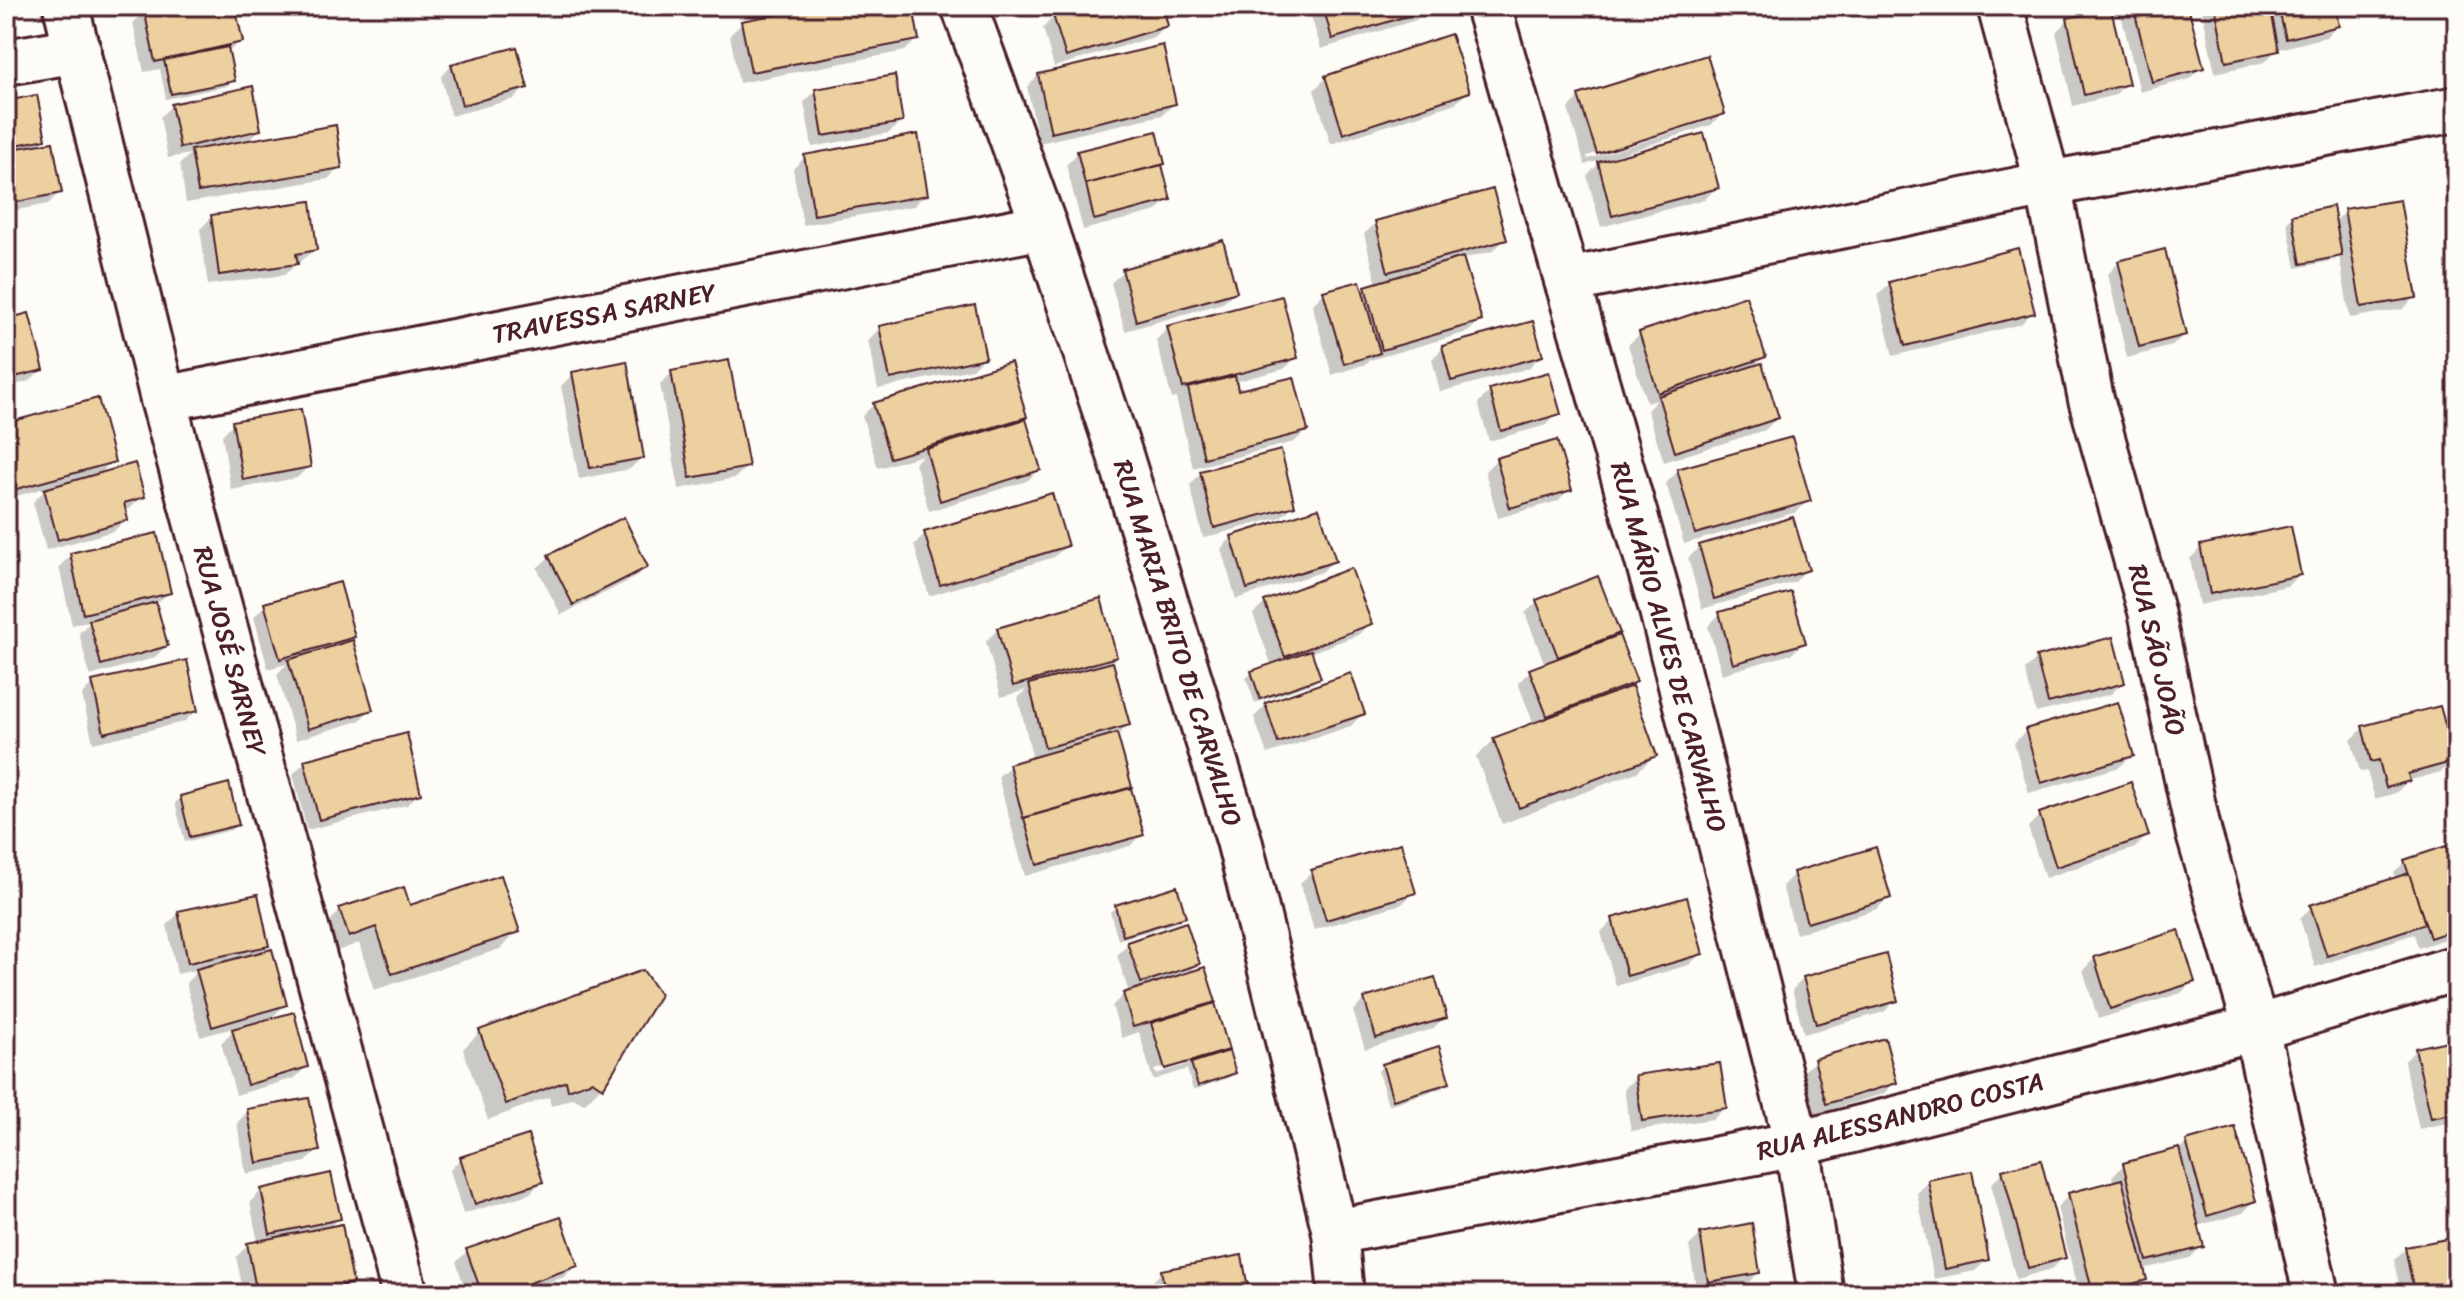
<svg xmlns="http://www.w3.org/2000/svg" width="2463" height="1300" viewBox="0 0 2463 1300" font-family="Sriracha,sans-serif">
	<rect width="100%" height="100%" fill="#fdfcf7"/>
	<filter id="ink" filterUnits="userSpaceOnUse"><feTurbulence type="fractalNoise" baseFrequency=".0125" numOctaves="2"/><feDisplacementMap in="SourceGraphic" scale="16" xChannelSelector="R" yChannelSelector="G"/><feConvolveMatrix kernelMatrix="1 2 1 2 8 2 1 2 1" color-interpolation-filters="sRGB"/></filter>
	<g filter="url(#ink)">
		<g fill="#0003" fill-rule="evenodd">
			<path d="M167,6h66l8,35 -14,12 5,27 -5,6 -61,13 -6,-30 -16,3 -11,-49 12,-12z"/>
			<path d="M831,6h80l6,33 -12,12 -166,32 -9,-48 12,-12z"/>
			<path d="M1089,6h72l5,20 -12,11 -100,30 -11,-39 11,-12z"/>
			<path d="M1308,6h119l1,2 -12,12 -95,29z"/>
			<path d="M2119,6h67l15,61 -11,12 -50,13z"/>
			<path d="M2201,6h132l4,19 -11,12 -50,13 -11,12 -50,11z"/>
			<path d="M2068,20l58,64 -11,11 -42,11 -17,-74z"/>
			<path d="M452,65l74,22 -12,12 -63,17 -10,-39z"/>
			<path d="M1039,75l135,29 -12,11 -123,28 -12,-56z"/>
			<path d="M1326,78l141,14 -11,11 -125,41 -17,-54z"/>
			<path d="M816,91l85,31 -12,11 -77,14 -8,-45z"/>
			<path d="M1579,97l144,16 -12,12 -103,33v3l109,26 -12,12 -104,28 -14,-51 16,-17 -18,6 -17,-56zM1711,116v4l-123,39 -1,-3z"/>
			<path d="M6,103l38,35 -9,9 25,45 -12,12 -42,8z"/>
			<path d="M172,105l87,25 -13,13 94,24 -12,12 -142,24 -6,-39 10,-10 -22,4 -8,-41z"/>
			<path d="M1155,133l13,66 -11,12 -74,19 -17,-65 12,-12z"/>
			<path d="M805,157l120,37 -11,12 -111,19 -10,-56z"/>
			<path d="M2345,211l70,86 -12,12 -53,9 -11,-62 -4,4 -39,8 -9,-46 6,-5 41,6z"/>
			<path d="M212,217l103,32 -31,26 -76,10 -8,-56z"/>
			<path d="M1376,223l129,16 -12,12 -31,8 18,62 -12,11 -98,28 -4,4 -34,11 -20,-70 12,-12 37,-1 5,-4 11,-4 -13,-50z"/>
			<path d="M2119,262l65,73 -12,11 -45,12 -19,-84z"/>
			<path d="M1123,271l112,20 -12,12 -98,28 -14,-48z"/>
			<path d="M1890,284l142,28 -11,12 -128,32 -15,-61z"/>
			<path d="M6,321l35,48 -11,12 -24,6z"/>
			<path d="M880,328l104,29 -12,12 -94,20 -10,-49z"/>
			<path d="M1168,328l128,30 -12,11 -50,13 3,11 69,38 -12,11 -101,26 -17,-70 -4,1 -16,-59z"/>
			<path d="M1640,334l124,23 -12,11 25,50 -12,12 -101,32 -17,-52 10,-10 -10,3 -19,-58z"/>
			<path d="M1443,348l97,8 -11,12 -89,24 -8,-33z"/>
			<path d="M672,373l75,94 -12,11 -56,11 -19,-105z"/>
			<path d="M573,374l69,83 -12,12 -51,10 -18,-93z"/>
			<path d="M1490,391l68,22 -11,12 -58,16 -11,-38z"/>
			<path d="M874,404l151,12 -8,8 22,45 -12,12 -98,30 -14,-48 8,-8 -45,13 -16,-52z"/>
			<path d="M233,423l75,44 -11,11 -66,12 -9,-55z"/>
			<path d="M6,426l106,35 -14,15 44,20 -11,12 -7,2 2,9 -12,12 -68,19 -13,-48 15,-15 -42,12z"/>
			<path d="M1497,459l72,30 -11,12 -60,17 -13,-47z"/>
			<path d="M1678,471l130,30 -11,11 -113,32 -18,-61z"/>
			<path d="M1201,473l92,33 -12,11 -78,21 -13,-53z"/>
			<path d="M925,534l141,12 -12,11 -125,39 -15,-51z"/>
			<path d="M1232,537l101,24 -11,11 -86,27 -15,-50z"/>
			<path d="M1700,547l106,23 -11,12 -93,27 -14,-51z"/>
			<path d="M2201,547l98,28 -12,11 -88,19 -9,-46z"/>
			<path d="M71,555l98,38 -15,12 12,41 -12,12 -64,18 -11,-43 13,-13 -20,5 -13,-58z"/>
			<path d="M549,557l97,10 -12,11 -73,37 -24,-47z"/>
			<path d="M1537,602l81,30 -9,8 26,42 -5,5 25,68 -18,17 -135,52 -26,-67 18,-17 40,-15 -16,-42 12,-12 15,-6 -20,-52z"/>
			<path d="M1265,603l105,20 -12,12 -48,18 9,25 -6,5 -58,20 -9,-25 6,-5 20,-7 -19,-52z"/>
			<path d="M265,605l88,32 -8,8 26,64 -12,12 -63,19 -19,-66 10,-10 -19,5 -14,-52z"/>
			<path d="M1720,614l83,29 -11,11 -70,20 -14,-48z"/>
			<path d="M998,629l117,28 -4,4 17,64 -12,12 26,97 -12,12 -105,30 -27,-99 12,-11 23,-7 -15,-61 8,-8 -25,7 -15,-56z"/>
			<path d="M2037,659l85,24 -11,11 -75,19 -11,-43z"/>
			<path d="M93,683l103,27 -12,12 -91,21 -11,-48z"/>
			<path d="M1266,705l96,9 -11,12 -84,28 -13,-37z"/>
			<path d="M2363,728l90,32 -12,12 -33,9 -12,12 -21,6 -8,-28 -7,1 -9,-32z"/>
			<path d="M2026,731l106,24 -12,12 -91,26 -15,-50z"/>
			<path d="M305,762l114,31 -12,12 -100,25 -14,-56z"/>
			<path d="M181,798l56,26 -6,6 -46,12 -10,-39z"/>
			<path d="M2040,815l107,21 -12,12 -90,30 -17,-51z"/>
			<path d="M2405,862l52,25v48l-39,13 -4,-14 -99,33 -15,-48 11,-12 85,-27 -2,-7z"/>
			<path d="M1312,872l102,20 -12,12 -88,26 -14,-47z"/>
			<path d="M1794,874l94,24 -11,11 -81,25 -14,-48z"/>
			<path d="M409,907l108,24 -17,18 -126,41 -15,-47 -27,10 -9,-25 18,-18z"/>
			<path d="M1116,907l68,9 -6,6 -60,18 -8,-28z"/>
			<path d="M179,913l88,33 -9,9 27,50 -17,16 38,46 -11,11 -59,17 -15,-52 16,-16 -37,10 -14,-54 13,-14 -22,5 -10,-49z"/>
			<path d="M1613,920l88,33 -12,12 -73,21 -15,-54z"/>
			<path d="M1129,943l68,21 -11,11 17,-5 23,79 -6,7 14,17 -6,5 -35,12 -6,-21 -34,11 -14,-48 -17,6 -10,-32 12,-12 5,-1 -12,-38zM1215,1052v4l-59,18 -2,-4z"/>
			<path d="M2095,958l98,23 -12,12 -83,26 -15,-49z"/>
			<path d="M1804,978l92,22 -12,12 -80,22 -12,-44z"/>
			<path d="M658,995l-57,92 -17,17 -11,-6 -22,8 -2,-9 -61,23 -25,-71 17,-17z"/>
			<path d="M1365,999l79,18 -11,12 -68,20 -12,-38z"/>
			<path d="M2457,1041v80l-38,8 -15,-67 12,-12z"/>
			<path d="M1815,1061l80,22 -12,11 -68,20 -12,-42z"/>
			<path d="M1383,1065l64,18 -5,5 -54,17 -10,-34z"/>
			<path d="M1636,1077l89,31 -12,11 -82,12 -7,-42z"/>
			<path d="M248,1111l70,39 -12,12 -60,12 -9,-51z"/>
			<path d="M2187,1143l67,58 -11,12 -46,13 5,20 -12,12 -47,11 2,10 -12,12 -12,3h-42l-22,-87 12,-12 45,-12 -2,-7 12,-11 55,-15z"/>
			<path d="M461,1158l80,24 -12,12 -66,20 -13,-44z"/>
			<path d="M2003,1172l61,85 -12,12 -36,10 -25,-95z"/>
			<path d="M1929,1182l58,78 -12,11 -41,8 -17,-86z"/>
			<path d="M262,1190l76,28 -10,11 23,54 -11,11h-96l-8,-37 12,-12 10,-2 -8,-41z"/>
			<path d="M1701,1234l57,39 -11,11 -50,9 -8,-47z"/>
			<path d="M2457,1239v54l-56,1 -7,-34 12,-12z"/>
			<path d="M468,1251l107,15 -11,11 -48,17h-49l-11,-32z"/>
			<path d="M1162,1272l85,22h-94l-2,-11z"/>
		</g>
		<g fill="#ecd0a0" stroke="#4a1f2b" stroke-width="2">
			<path d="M158,6h77l8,36 -88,20 -11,-53z"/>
			<path d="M820,6h93l6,34 -168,32 -10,-51z"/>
			<path d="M1082,6h81l5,20 -102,31 -13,-42z"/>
			<path d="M1323,6h106l1,3 -98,30z"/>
			<path d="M2133,6h55l16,62 -52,14z"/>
			<path d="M2215,6h55l9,45 -53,11z"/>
			<path d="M2278,6h57l4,20 -53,13z"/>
			<path d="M2111,9l18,75 -45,11 -17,-77z"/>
			<path d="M1451,34l19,58 -127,42 -18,-58z"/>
			<path d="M1163,45l13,59 -125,29 -13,-59z"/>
			<path d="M228,47l7,34 -64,13 -7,-34z"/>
			<path d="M517,47l11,41 -66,17 -11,-41z"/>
			<path d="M1707,55l18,59 -128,40 -19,-59z"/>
			<path d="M895,75l8,47 -80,14 -8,-47z"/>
			<path d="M253,86l8,44 -81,18 -9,-44z"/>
			<path d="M37,95l9,44 -40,8v-46z"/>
			<path d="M336,125l6,43 -144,24 -7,-42z"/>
			<path d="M1157,131l8,33 -80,20 -8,-33z"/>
			<path d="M1704,133l15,55 -107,28 -14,-54z"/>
			<path d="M918,134l10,61 -114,20 -10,-60z"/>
			<path d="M53,142l9,51 -56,11v-54z"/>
			<path d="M1162,165l9,35 -77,20 -8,-36z"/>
			<path d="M1493,189l14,51 -119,32 -13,-51z"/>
			<path d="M2400,200l17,98 -56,9 -17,-98z"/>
			<path d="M311,201l6,49 -21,4 2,10 -79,11 -8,-60z"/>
			<path d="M2333,206l9,50 -41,8 -9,-49z"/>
			<path d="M1223,240l14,52 -101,29 -14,-52z"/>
			<path d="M2018,248l17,65 -130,33 -16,-64z"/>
			<path d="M2165,249l21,86 -47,12 -21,-86z"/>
			<path d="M1463,257l19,64 -100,29 -17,-64z"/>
			<path d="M1360,281l20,72 -36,11 -21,-73z"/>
			<path d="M1282,296l16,62 -115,30 -16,-62z"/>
			<path d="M1746,296l20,61 -108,36 -19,-61z"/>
			<path d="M975,305l11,53 -96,21 -11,-53z"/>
			<path d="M29,313l15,57 -38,9v-60z"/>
			<path d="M1533,321l10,35 -92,25 -9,-35z"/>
			<path d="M729,360l20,107 -59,11 -19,-107z"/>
			<path d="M627,361l17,97 -54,10 -18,-96z"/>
			<path d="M1011,362l16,55 -137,41 -17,-55z"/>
			<path d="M1762,363l17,55 -104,34 -17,-56z"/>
			<path d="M1549,372l12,42 -60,17 -12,-42z"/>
			<path d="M1235,376l3,14 56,-13 14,54 -104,27 -16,-70z"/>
			<path d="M98,398l17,64 -109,30v-69z"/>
			<path d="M301,409l10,58 -68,13 -11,-59z"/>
			<path d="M1026,419l15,51 -101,31 -14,-52z"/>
			<path d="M1792,437l19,64 -116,33 -18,-65z"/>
			<path d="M1557,440l15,50 -62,18 -14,-50z"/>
			<path d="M1281,450l14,56 -81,22 -14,-57z"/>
			<path d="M135,463l10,34 -21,6 4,17 -70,20 -14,-51z"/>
			<path d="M1052,493l16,53 -128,39 -16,-53z"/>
			<path d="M1319,508l17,53 -89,28 -16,-53z"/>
			<path d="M624,517l24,50 -75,38 -25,-50z"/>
			<path d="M1793,517l16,53 -95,29 -15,-54z"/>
			<path d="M2291,526l10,49 -91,19 -10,-49z"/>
			<path d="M157,533l14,60 -88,21 -13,-61z"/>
			<path d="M1351,568l21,56 -87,33 -21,-56z"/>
			<path d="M1598,576l22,57 -62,24 -22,-57z"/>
			<path d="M340,582l15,55 -75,22 -16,-56z"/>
			<path d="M1791,592l15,51 -73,21 -14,-52z"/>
			<path d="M1101,598l16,59 -104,29 -16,-58z"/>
			<path d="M156,602l12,44 -67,19 -12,-45z"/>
			<path d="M1619,635l18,47 -90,34 -18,-47z"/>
			<path d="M2113,637l12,46 -77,20 -12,-46z"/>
			<path d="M353,640l20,70 -65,19 -20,-69z"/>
			<path d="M1311,650l10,28 -61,21 -9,-28z"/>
			<path d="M187,660l11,51 -94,22 -12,-52z"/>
			<path d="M1113,662l17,63 -85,23 -16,-64z"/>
			<path d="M1351,673l14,41 -87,29 -13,-40z"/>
			<path d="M1632,686l25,70 -138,52 -26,-70z"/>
			<path d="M2118,702l16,54 -93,27 -16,-54z"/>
			<path d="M2440,706l15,55 -47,13 2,7 -24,7 -7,-28 -8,2 -9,-36z"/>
			<path d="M407,733l14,61 -102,26 -15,-60z"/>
			<path d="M1117,733l15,54 -109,31 -14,-54z"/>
			<path d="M2131,782l18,54 -93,31 -17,-54z"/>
			<path d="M229,783l10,42 -49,12 -10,-41z"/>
			<path d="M1131,788l13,47 -107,30 -13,-47z"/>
			<path d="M1401,843l15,50 -90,27 -15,-50z"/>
			<path d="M2446,846l11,34v49l-27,9 -26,-78z"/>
			<path d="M1876,847l15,51 -84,25 -14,-51z"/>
			<path d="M2409,873l16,51 -98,32 -17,-51z"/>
			<path d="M501,875l19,57 -128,42 -16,-47 -27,10 -10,-29 65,-21 6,18z"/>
			<path d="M1177,886l9,31 -63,19 -8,-31z"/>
			<path d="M258,894l11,52 -81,17 -10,-52z"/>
			<path d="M1687,897l16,57 -76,22 -15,-58z"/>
			<path d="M1186,922l14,42 -59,19 -14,-41z"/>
			<path d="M2179,930l16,52 -85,27 -16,-52z"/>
			<path d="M272,949l15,56 -75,22 -16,-58z"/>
			<path d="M1886,954l12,47 -82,23 -13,-47z"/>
			<path d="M1205,967l11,35 -83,25 -10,-34z"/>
			<path d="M643,970l17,25 -57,93 -11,-7 -24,9 -2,-9 -60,23 -27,-74z"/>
			<path d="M1435,977l12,41 -71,20 -12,-40z"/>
			<path d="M1215,1003l14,47 -64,19 -14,-46z"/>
			<path d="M294,1012l14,55 -61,18 -15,-56z"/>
			<path d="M1885,1038l12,45 -71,21 -12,-45z"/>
			<path d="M2457,1039v74l-26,5 -16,-70z"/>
			<path d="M1439,1046l11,37 -57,17 -11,-36z"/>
			<path d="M1229,1051l7,22 -38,13 -7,-23z"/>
			<path d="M1720,1063l7,45 -85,13 -7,-46z"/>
			<path d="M309,1098l11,53 -63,12 -10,-54z"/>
			<path d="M2235,1127l21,74 -49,15 -21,-75z"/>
			<path d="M528,1135l15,47 -68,22 -15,-47z"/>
			<path d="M2179,1148l25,99 -57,14 -24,-98z"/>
			<path d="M2041,1160l25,98 -38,10 -26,-98z"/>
			<path d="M1972,1171l17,89 -44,9 -17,-89z"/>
			<path d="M331,1173l10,46 -71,15 -9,-45z"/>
			<path d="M2122,1179l25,101 -54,14 -25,-101z"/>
			<path d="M561,1217l17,49 -80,28h-16l-16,-45z"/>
			<path d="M1752,1223l8,50 -52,9 -8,-49z"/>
			<path d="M342,1224l11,59 -52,11h-44l-10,-51z"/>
			<path d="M2457,1237v47l-43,8 -9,-45z"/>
			<path d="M1242,1255l7,39h-83l-5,-24z"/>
			<path d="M198,1285l2,9h-45z"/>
		</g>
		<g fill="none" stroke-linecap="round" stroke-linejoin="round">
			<g stroke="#4a1f2b" stroke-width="50">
				<g id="minor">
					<path d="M66,6l97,393 242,895"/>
					<path d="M964,6l80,220 76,229 119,385 96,392 6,62"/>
					<path d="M1488,6l173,600 136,538 24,150"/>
					<path d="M2000,6l48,178 43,215 60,212 48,223 57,194 60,266"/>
					<path d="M6,62l72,-12"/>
					<path d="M1567,281l481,-97 409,-75"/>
					<path d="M163,399l881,-173"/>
					<path d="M1335,1232l462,-88 459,-116 201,-60"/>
				</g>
			</g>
			<use href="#minor" stroke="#fdfcf7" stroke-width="44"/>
		</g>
	</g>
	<g text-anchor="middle" stroke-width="7" stroke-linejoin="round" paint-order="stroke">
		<g font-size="26" fill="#4a1f2b" stroke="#fdfcf7">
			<text transform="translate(604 313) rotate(-11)" y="9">TRAVESSA SARNEY</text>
			<text transform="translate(1178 643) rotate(73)" y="9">RUA MARIA BRITO DE CARVALHO</text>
			<text transform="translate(1669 647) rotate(75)" y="9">RUA MÁRIO ALVES DE CARVALHO</text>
			<text transform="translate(2157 650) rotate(77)" y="9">RUA SÃO JOÃO</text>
			<text transform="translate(230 651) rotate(75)" y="9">RUA JOSÉ SARNEY</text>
			<text transform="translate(1900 1116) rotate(-14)" y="9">RUA ALESSANDRO COSTA</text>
		</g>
	</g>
	<rect width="2463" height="1300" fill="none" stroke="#fdfcf7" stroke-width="32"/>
	<rect x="16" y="16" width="2431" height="1268" fill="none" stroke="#4a1f2b" stroke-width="3" filter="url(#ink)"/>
</svg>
